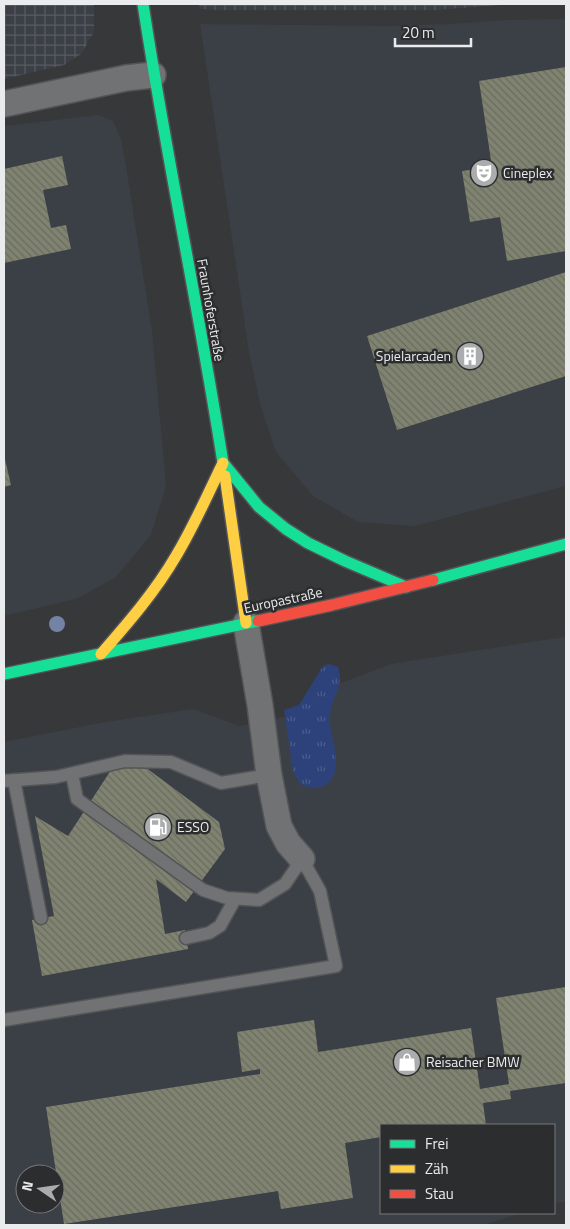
<svg xmlns="http://www.w3.org/2000/svg" width="570" height="1229" viewBox="0 0 570 1229" font-family="'Titillium Web',sans-serif">
	<defs>
		<pattern id="industrial-grid" width="8" height="8" patternUnits="userSpaceOnUse" patternTransform="scale(1.25)"><rect width="8" height="8" fill="#3b3f46"/><path d="M0 4h8M4 0v8" fill="none" stroke="#585b61"/></pattern>
		<pattern id="grass-tufts" width="24" height="20" patternUnits="userSpaceOnUse" patternTransform="scale(1.25)"><rect width="24" height="20" fill="#2d427a"/><path d="M3 7l-1-3M5 7V3M7 7l1-3M15 17l-1-3M17 17v-4M19 17l1-3" fill="none" stroke="#4c5d8d"/></pattern>
		<pattern id="building-back-hatch" width="6" height="6" patternUnits="userSpaceOnUse" patternTransform="scale(1.25)"><rect width="6" height="6" fill="#808370"/><path d="M-1 5l2 2M0 0l6 6M5-1l2 2" fill="none" stroke="#696b60"/></pattern>
	</defs>
	<rect width="100%" height="100%" fill="#373839"/>
	<g fill="#3b3f46" fill-rule="evenodd">
		<path d="M566,19v467l-151,40 -57,-4 -45,-26 -37,-44 -16,-48 -11,-52 -49,-328 189,2 60,-2 57,-4z"/>
		<path d="M98,115l15,6 8,18 5,27 26,165 14,155 -15,49 -36,43 -39,21 -72,17v-490z"/>
		<path d="M566,637v565l-12,1v-78h-173v88h140l-37,12h-480v-483l101,-20 88,-13 46,17 54,-11 30,-25 68,-26 139,-22zM25,1174h30v30h-30z"/>
	</g>
	<g fill="url(#industrial-grid)">
		<path d="M4,4h90v28l-13,22 -17,11 -60,14z"/>
		<path d="M199,4h313l-77,6h-216l-19,-1z"/>
	</g>
	<path fill="url(#grass-tufts)" d="M329,664l9,3c1,4 2,8 2,12 -1,11 -8,22 -10,34 -3,22 15,48 0,68 -8,10 -18,7 -29,4l-8,-14 -9,-61 15,-5 24,-39z"/>
	<g fill="url(#building-back-hatch)">
		<path d="M566,67v184l-59,10 -7,-44 -30,5 -8,-51 30,-4 -13,-86z"/>
		<path d="M62,156l6,29 -25,5 8,38 15,-3 5,24 -67,14v-94z"/>
		<path d="M566,272v104l-169,54 -30,-94z"/>
		<path d="M4,455l7,30 -7,2z"/>
		<path d="M141,764l78,58 6,27 -39,53 -30,-23 9,55 20,-4 3,19 -146,27 -10,-56 22,-4 -19,-100 33,20 43,-66z"/>
		<path d="M566,987v96l-56,8 1,8 -28,4 3,22h-105v12l-36,6 8,55 -72,11 -3,-18 -214,33 -18,-117 214,-33v-5l-18,3 -5,-40 77,-12 4,32 153,-24 9,61 29,-5 -13,-86z"/>
	</g>
	<g fill="none" stroke-linecap="round" stroke-linejoin="round">
		<g stroke="#545456" stroke-width="15">
			<g id="lane">
				<path d="M14,780l27,138"/>
				<path d="M4,781l52,-4 69,-16 46,1 50,21 48,-8"/>
				<path d="M186,938l23,-5 11,-7 15,-27"/>
				<path d="M4,1020l332,-54 -16,-75 -18,-32 -17,25 -26,16 -32,-2 -24,-8 -126,-91 -5,-25"/>
			</g>
		</g>
		<g stroke="#545456" stroke-width="28">
			<g id="street">
				<path d="M4,104l122,-26 27,-3"/>
				<path d="M246,623l14,82 9,70 10,51 9,17 14,16"/>
			</g>
		</g>
		<g stroke="#545456" stroke-width="14">
			<g id="fast">
				<path d="M143,4c24,158 58,314 82,472"/>
				<path d="M224,464l35,43 27,22 22,14 37,18 61,26"/>
				<path d="M433,580l133,-36"/>
				<path d="M4,674l254,-53"/>
			</g>
		</g>
		<g stroke="#545456" stroke-width="14">
			<g id="slow">
				<path d="M225,476l21,147"/>
				<path d="M101,654c27,-31 54,-62 75,-98 18,-30 32,-62 47,-93"/>
			</g>
		</g>
		<g stroke="#545456" stroke-width="14">
			<path id="jam" d="M258,621l74,-16 101,-25"/>
		</g>
		<use href="#lane" stroke="#717273" stroke-width="12"/>
		<use href="#street" stroke="#717273" stroke-width="25"/>
		<use href="#fast" stroke="#16e098" stroke-width="11"/>
		<use href="#slow" stroke="#ffcf43" stroke-width="11"/>
		<use href="#jam" stroke="#f24e42" stroke-width="11"/>
	</g>
	<circle fill="#7482a6" cx="57" cy="624" r="8"/>
	<defs>
		<g id="theatre-disc" transform="scale(1.4375)"><circle r="9.5" fill="#abacae" stroke="#2c2d2f"/><path d="M-5-5.5Q0-4 5-5.5V0Q5 5 0 6Q-5 5-5 0ZM-3.3-2.5H-1v1.5H-3.3ZM1-2.5H3.3v1.5H1ZM-2.8 1Q0 5.5 2.8 1Z" fill="#fff"/></g>
		<g id="building-disc" transform="scale(1.4375)"><circle r="9.5" fill="#abacae" stroke="#2c2d2f"/><path d="M-4-6H4V6H1V3H-1V6H-4ZM-2.5-4.3h1.7v1.8h-1.7ZM.8-4.3h1.7v1.8H.8ZM-2.5-1h1.7V.8h-1.7ZM.8-1h1.7V.8H.8Z" fill="#fff"/></g>
		<g id="fuel-disc" transform="scale(1.4375)"><circle r="9.5" fill="#abacae" stroke="#2c2d2f"/><path d="M-5.5-6h7V0h2V4h1.3V-2.5L3-4.5l.8-.8L6-3V5H2.5V1h-1V6h-7ZM-4.2-4.7v3.2H.2V-4.7Z" fill="#fff"/></g>
		<g id="shop-disc" transform="scale(1.4375)"><circle r="9.5" fill="#abacae" stroke="#2c2d2f"/><path d="M-5-2.5h2.3a2.7 3.5 0 0 1 5.4 0H5L5.5 6h-11ZM-1.5-2.5h3a1.5 2.3 0 0 0-3 0Z" fill="#fff"/></g>
	</defs>
	<g fill-rule="evenodd">
		<use href="#theatre-disc" x="484" y="173"/>
		<use href="#building-disc" x="470" y="356"/>
		<use href="#fuel-disc" x="158" y="827"/>
		<use href="#shop-disc" x="407" y="1062"/>
	</g>
	<g text-anchor="middle" stroke-width="5" stroke-linejoin="round" paint-order="stroke">
		<g font-size="14" fill="#eaebed" stroke="#2c2d2f" text-anchor="start">
			<text x="503" y="178">Cineplex</text>
			<text x="451" y="361" text-anchor="end">Spielarcaden</text>
			<text x="177" y="832">ESSO</text>
			<text x="426" y="1067">Reisacher BMW</text>
		</g>
		<g font-size="14" fill="#eaebed" stroke="#2c2d2f">
			<text transform="translate(211 310) rotate(80)" y="5">Fraunhoferstraße</text>
			<text transform="translate(283 600) rotate(-12)" y="5">Europastraße</text>
		</g>
	</g>
	<rect width="570" height="1229" fill="none" stroke="#eaebed" stroke-width="10"/>
	<rect x="380" y="1124" width="175" height="90" fill="#2c2d2f" stroke="#78797b"/>
	<rect x="390" y="1140" width="25" height="8" fill="#16e098" stroke="#78797b"/>
	<text x="425" y="1149" font-size="15" fill="#eaebed">Frei</text>
	<rect x="390" y="1165" width="25" height="8" fill="#ffcf43" stroke="#78797b"/>
	<text x="425" y="1174" font-size="15" fill="#eaebed">Zäh</text>
	<rect x="390" y="1190" width="25" height="8" fill="#f24e42" stroke="#78797b"/>
	<text x="425" y="1199" font-size="15" fill="#eaebed">Stau</text>
	<g transform="translate(40 1189) rotate(283)"><circle r="24" fill="#2c2d2f" stroke="#78797b"/>
	<path d="M0-4L9 19L0 12L-9 19Z" fill="#abacae"/>
	<text y="-8" font-size="14" font-weight="bold" text-anchor="middle" fill="#eaebed">N</text>
	</g>
	<path d="M395 38v8h76v-8" fill="none" stroke="#eaebed" stroke-width="2.5"/>
	<text x="402" y="38" font-size="15" fill="#eaebed" stroke="#2c2d2f" stroke-width="4" paint-order="stroke">20 m</text>
</svg>
